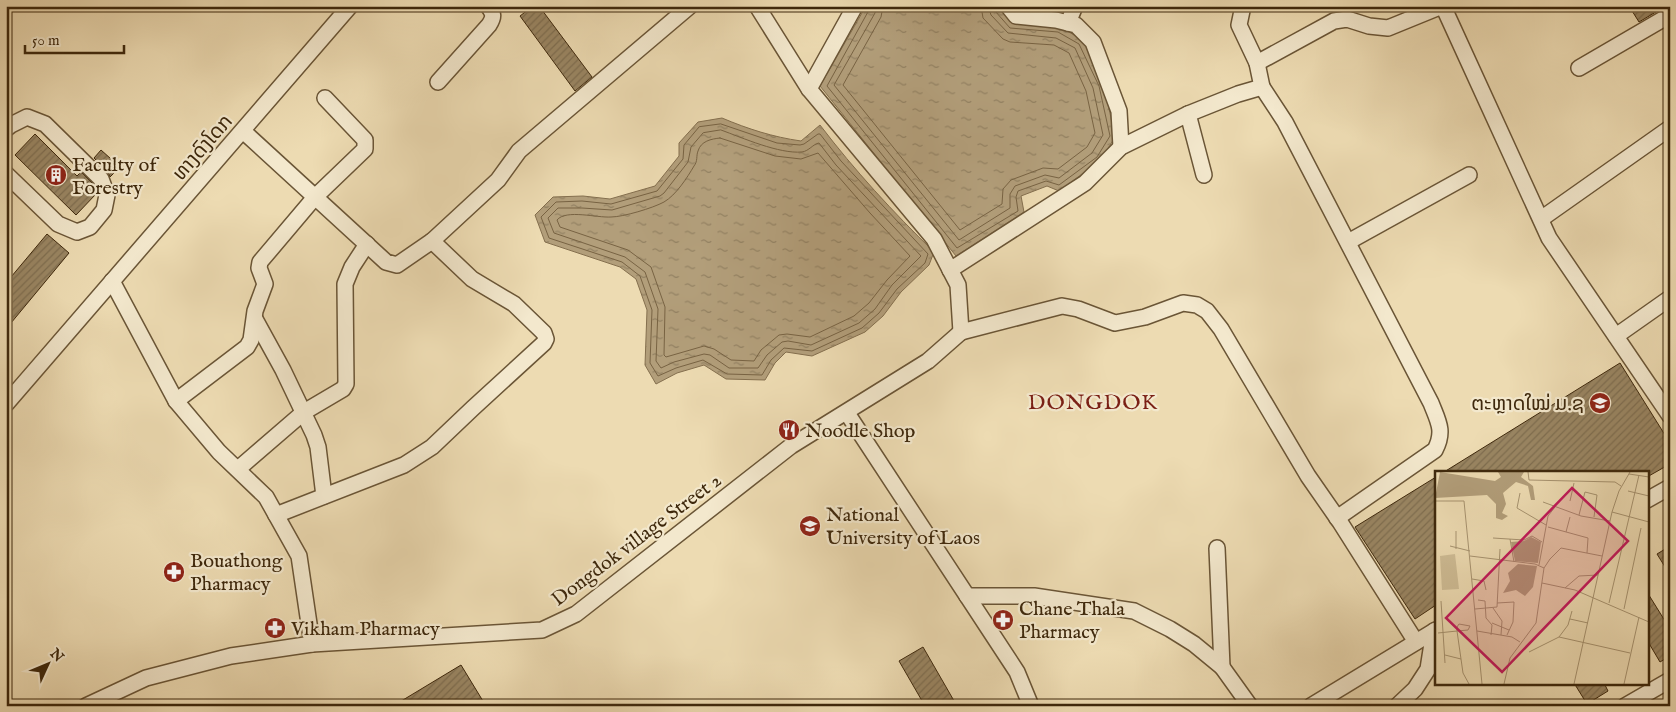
<svg xmlns="http://www.w3.org/2000/svg" width="1676" height="712" viewBox="0 0 1676 712" font-family="'IM FELL English','Noto Sans Lao',serif">
	<defs>
		<pattern id="water-ripples" width="26" height="14" patternUnits="userSpaceOnUse" patternTransform="scale(1.25)"><rect width="26" height="14" fill="#b29e7a"/><path d="M2 4q2-2 4 0t4 0M15 11q2-2 4 0t4 0" fill="none" stroke="#928162"/></pattern>
		<pattern id="building-hatch" width="6" height="6" patternUnits="userSpaceOnUse" patternTransform="scale(1.25)"><rect width="6" height="6" fill="#998562"/><path d="M-1 1l2-2M0 6l6-6M5 7l2-2" fill="none" stroke="#7e6d4f"/></pattern>
	</defs>
	<rect width="100%" height="100%" fill="#eddbb2"/>
	<filter id="stains"><feTurbulence type="fractalNoise" baseFrequency=".004" numOctaves="4"/><feColorMatrix values="0 0 0 0 .2 0 0 0 0 .09 0 0 0 0 .02 0 0 0 .5 -.17"/></filter>
	<radialGradient id="worn" r=".72"><stop offset=".6" stop-color="#630" stop-opacity="0"/><stop offset="1" stop-color="#630" stop-opacity=".3"/></radialGradient>
	<g fill="url(#water-ripples)" stroke="#846f4e">
		<path d="M866,6h132l14,17 48,4 23,13 21,45 11,52 -14,23 -42,31 -12,-5 -26,10 3,16 -68,44 -136,-170z"/>
		<path d="M722,118c26,11 51,19 79,23l19,-16c35,46 73,87 114,127l-5,13 -28,27 -18,24 -18,16 -53,24 -26,-4 -11,11 -10,17 -39,-1 -22,-14 -27,8 -21,11 -11,-19 2,-55 -11,-31 -16,-12 -75,-25 -10,-27 18,-18 30,-1 27,3 45,-13 24,-30v-13l19,-21z"/>
	</g>
	<g fill="none" stroke-linecap="round" stroke-linejoin="round">
		<g stroke="#786343" stroke-width="1">
			<path d="M870,6l-1,4 -42,76 130,162 61,-37 -2,-14 2,-6 28,-10 13,4 38,-28 13,-21 -11,-50 -20,-42 -21,-12 -48,-4 -15,-17 -1,-5"/>
			<path d="M876,6l-1,7 -41,72 125,155 51,-32v-14l5,-8 30,-11 14,3 33,-25 11,-18 -10,-47 -18,-40 -19,-10 -48,-5 -17,-18 -3,-9"/>
			<path d="M883,6l-2,11 -38,68 117,145 42,-26 1,-15 8,-9 32,-12 15,1 29,-22 8,-14 -9,-42 -17,-38 -15,-8 -44,-3 -7,-3 -20,-21 -2,-12"/>
			<path d="M721,124l56,19 23,2 4,-1 14,-10h2l21,27 87,93 -3,9 -28,26 -18,24 -17,15 -50,23 -28,-3 -13,12 -9,15 -35,-1 -24,-14 -27,8 -18,8 -8,-13 2,-53 -12,-34 -18,-14 -73,-24 -8,-21 15,-15 26,-1 29,3 46,-13 26,-32 1,-14 15,-18z"/>
			<path d="M721,130c22,8 58,24 81,22 7,-1 11,-8 17,-9l17,22 85,91 -29,29 -17,24 -16,14 -48,22 -23,-4 -6,1 -15,13 -9,13h-29l-19,-13 -6,-1 -30,8 -13,6 -5,-7 2,-52 -13,-37 -20,-15 -71,-24 -6,-15 10,-10h24l30,2 48,-14 4,-3 24,-31 3,-15 12,-14z"/>
			<path d="M720,138l55,18 26,3 17,-6 52,60 40,43 -23,24 -18,23 -15,13 -44,21 -23,-3 -8,1 -18,15 -7,11 -23,-1 -17,-11 -10,-3 -38,11 -2,-2 1,-48 -14,-40 -23,-17 -68,-23 -3,-7c9,-11 40,-2 54,-3 12,0 42,-9 53,-15 12,-7 23,-24 30,-36 4,-5 2,-10 4,-15 3,-10 13,-12 22,-13z"/>
		</g>
	</g>
	<g fill="url(#building-hatch)" stroke="#3e280c">
		<path d="M533,6h6l53,71 -17,14 -55,-75z"/>
		<path d="M1629,6h37l-27,16z"/>
		<path d="M35,134l42,42 4,-4 12,12 3,10 -20,21 -61,-60z"/>
		<path d="M101,150l19,17 -10,10 -2,-5 -14,-14z"/>
		<path d="M47,234l22,19 -63,76v-46z"/>
		<path d="M1620,363l50,80v21l-23,13v-5h-203z"/>
		<path d="M1436,477v128l-21,14 -60,-92z"/>
		<path d="M1670,546v29l-13,-21z"/>
		<path d="M1647,592l23,37v27l-10,6 -13,-22z"/>
		<path d="M923,647l34,59h-32l-26,-45z"/>
		<path d="M461,665l25,41h-93z"/>
		<path d="M1574,683h30l4,8 -21,13z"/>
	</g>
	<g fill="none" stroke-linecap="round" stroke-linejoin="round">
		<g stroke="#6a5536" stroke-width="18">
			<g id="minor">
				<path d="M757,6l52,83 125,150 24,46 3,47"/>
				<path d="M1008,6l8,10 40,4 20,5 17,17 26,69 2,36"/>
				<path d="M1443,6l106,232 121,178"/>
				<path d="M1068,23l7,-17"/>
				<path d="M1257,63l77,-42 13,-2 22,7 19,2 54,-22"/>
				<path d="M1579,68l91,-53"/>
				<path d="M438,82l51,-57c5,-8 5,-11 -1,-19"/>
				<path d="M1262,87l23,35 146,281c7,18 14,28 4,47l-98,68"/>
				<path d="M809,89l46,-83"/>
				<path d="M1188,114l16,61"/>
				<path d="M6,129l5,-4 16,-8 18,7 56,55 6,16 -3,15 -14,17 -13,5 -19,-8 -52,-50"/>
				<path d="M243,131l143,131 11,3 35,-24 66,-61 21,-29 171,-145"/>
				<path d="M1541,219l129,-91"/>
				<path d="M1348,242l121,-67"/>
				<path d="M950,270l135,-87 36,-36 67,-33 50,-20 24,-7 -5,-24 -18,-38 4,-19"/>
				<path d="M112,281l64,120 43,51 47,45 33,59 13,88"/>
				<path d="M255,319l28,51 31,65 4,12 6,49"/>
				<path d="M961,332l101,-26 16,3 37,14 30,-6 38,-14 14,2 10,6 14,18 87,147 32,46 76,120"/>
				<path d="M1616,336l54,-38"/>
				<path d="M176,401l71,-54 4,-7 4,-29 10,-27 -6,-16 1,-6 55,-65 50,-48v-9l-40,-42"/>
				<path d="M6,404l344,-398"/>
				<path d="M847,413l170,259 14,34"/>
				<path d="M238,469l66,-57 39,-23 3,-5 -1,-100 7,-17 15,-23"/>
				<path d="M1647,500l23,-13"/>
				<path d="M276,515l128,-50 28,-18 41,-39 71,-65 2,-4 -2,-6 -30,-29 -42,-25 -40,-38"/>
				<path d="M1217,548l5,119"/>
				<path d="M967,596h67l100,15 36,18 24,15 28,23 28,39"/>
				<path d="M86,706l60,-28 85,-22 81,-12 230,-14 34,-16 215,-168 137,-85 33,-29"/>
				<path d="M1311,706l125,-76"/>
				<path d="M1397,706l18,-17 13,-20 6,-38"/>
				<path d="M1625,706l45,-26"/>
			</g>
		</g>
		<use href="#minor" stroke="#f3e8cd" stroke-width="15"/>
	</g>
	<defs>
		<g id="building-disc" transform="scale(1.125)"><circle r="9.5" fill="#8f2418" stroke="#f3e8cd"/><path d="M-4-6H4V6H1V3H-1V6H-4ZM-2.5-4.3h1.7v1.8h-1.7ZM.8-4.3h1.7v1.8H.8ZM-2.5-1h1.7V.8h-1.7ZM.8-1h1.7V.8H.8Z" fill="#fff"/></g>
		<g id="school-disc" transform="scale(1.125)"><circle r="9.5" fill="#8f2418" stroke="#f3e8cd"/><path d="M0-5L7-2L0 1L-7-2ZM-4 1L0 2.5L4 1V4Q0 6-4 4Z" fill="#fff"/></g>
		<g id="restaurant-disc" transform="scale(1.125)"><circle r="9.5" fill="#8f2418" stroke="#f3e8cd"/><path d="M-5-6h1v4h1v-4h1v4h1v-4h1v5L-1.5 .5V6h-2V.5L-5-1ZM5-6V6H3V1.5H1.5Q1.5-4 5-6Z" fill="#fff"/></g>
		<g id="university-disc" transform="scale(1.125)"><circle r="9.5" fill="#8f2418" stroke="#f3e8cd"/><path d="M0-5L7-2L0 1L-7-2ZM-4 1L0 2.5L4 1V4Q0 6-4 4Z" fill="#fff"/></g>
		<g id="pharmacy-disc" transform="scale(1.125)"><circle r="9.5" fill="#8f2418" stroke="#f3e8cd"/><path d="M-2-6h4v4h4v4h-4v4h-4v-4h-4v-4h4Z" fill="#fff"/></g>
	</defs>
	<g fill-rule="evenodd">
		<use href="#building-disc" x="56" y="175"/>
		<use href="#school-disc" x="1600" y="403"/>
		<use href="#restaurant-disc" x="789" y="430"/>
		<use href="#university-disc" x="810" y="526"/>
		<use href="#pharmacy-disc" x="174" y="572"/>
		<use href="#pharmacy-disc" x="1003" y="620"/>
		<use href="#pharmacy-disc" x="275" y="628"/>
	</g>
	<g text-anchor="middle" stroke-width="4.5" stroke-linejoin="round" paint-order="stroke">
		<g font-size="20" fill="#3e280c" stroke="#f3e8cd">
			<text transform="translate(202 147) rotate(-49)" y="7">ທາງດົງໂດກ</text>
			<text transform="translate(636 539) rotate(-37)" y="7">Dongdok village Street 2</text>
		</g>
		<g font-size="20" fill="#3e280c" stroke="#f3e8cd" text-anchor="start">
			<text x="72" y="171">Faculty of<tspan x="72" dy="23">Forestry</tspan></text>
			<text x="1584" y="410" text-anchor="end">ຕະຫຼາດໃໝ່ ມ.ຊ</text>
			<text x="805" y="437">Noodle Shop</text>
			<text x="826" y="521">National<tspan x="826" dy="23">University of Laos</tspan></text>
			<text x="190" y="567">Bouathong<tspan x="190" dy="23">Pharmacy</tspan></text>
			<text x="1019" y="615">Chane Thala<tspan x="1019" dy="23">Pharmacy</tspan></text>
			<text x="291" y="635">Vikham Pharmacy</text>
		</g>
		<g font-size="22" letter-spacing="1" fill="#7a1f14" stroke="#f3e8cd">
			<text x="1093" y="409">DONGDOK</text>
		</g>
	</g>
	<g transform="translate(1435 471)">
		<rect width="214" height="214" fill="#eddbb2"/>
		<path d="M20,83l4,35 -17,1 -2,-34z" fill="#cfbd96"/>
		<path d="M5,1l55,9 6,-4 -3,-5h26l-3,5 12,9 2,14h-4l-3,-14 -12,-4 -13,11 3,11 -4,9 6,3 -6,4 -6,-2v-14l-9,-9 -52,3zM96,66l10,5 -3,21 -23,-2 -4,-19 13,-1zM83,93l19,2 -4,21 -8,9 -9,-6 -13,3 7,-12 -2,-8z" fill="#b29e7a"/>
		<path fill="none" stroke="#a79370" stroke-width="1" d="M93,1l1,8 86,2 6,4M194,3l20,3M193,20l21,5M85,22l-3,15 29,17M0,30h29l18,183M135,30l4,-18M108,31l38,14 29,5M177,41l37,10M144,44l6,-23 12,3 -3,22M113,56l40,11 -1,15M21,60v18M131,61l4,-15M58,67l31,2 8,-4 10,6M75,68l4,23M15,75l20,5M35,85l65,8 9,4M104,94l9,-49 7,-9M37,108l12,2 2,9M107,112l33,7 74,32M130,117l14,-12 19,-1M43,129l7,1 1,17 6,7 -1,10M6,130l4,62M62,132l17,-1 -1,20 -6,13M174,132l30,-128M58,137l9,13 -1,14M40,138l22,-2 3,-58M189,138l17,-81M135,148l18,4M57,152l17,7M42,160l35,6 8,5M3,162l19,-2 11,-1 2,-4 -11,-2 -2,3v4l6,42 6,11M124,166l9,-12 4,-14M94,181l30,-15 71,16M10,184l16,4M69,213l6,-26 26,-35 8,-55 6,-9 11,-11 41,8M139,213l38,-172 7,-21 11,-19M189,213l15,-67"/>
		<path fill="#c2185b" fill-opacity="0.15" stroke="#c2185b" stroke-width="2.5" d="M137,17l56,53 -126,131 -56,-54z"/>
		<rect width="214" height="214" fill="none" stroke="#3e280c" stroke-width="2.5"/>
	</g>
	<rect width="1676" height="712" fill="none" stroke="#eddbb2" stroke-width="25"/>
	<rect x="8" y="8" width="1661" height="697" fill="none" stroke="#3e280c" stroke-width="2.5"/>
	<rect x="12" y="12" width="1651" height="687" fill="none" stroke="#3e280c"/>
	<g transform="translate(48 664) rotate(46)" stroke="#f3e8cd" stroke-width="4" paint-order="stroke">
	<path d="M0-4L9 19L0 12L-9 19Z" fill="#3e280c"/>
	<text y="-8" font-size="14" font-weight="bold" text-anchor="middle" fill="#3e280c">N</text>
	</g>
	<path d="M25 45v8h99v-8" fill="none" stroke="#3e280c" stroke-width="2.5"/>
	<text x="32" y="45" font-size="15" fill="#3e280c" stroke="#f3e8cd" stroke-width="4" paint-order="stroke">50 m</text>
	<rect width="100%" height="100%" filter="url(#stains)"/>
	<rect width="100%" height="100%" fill="url(#worn)"/>
</svg>
